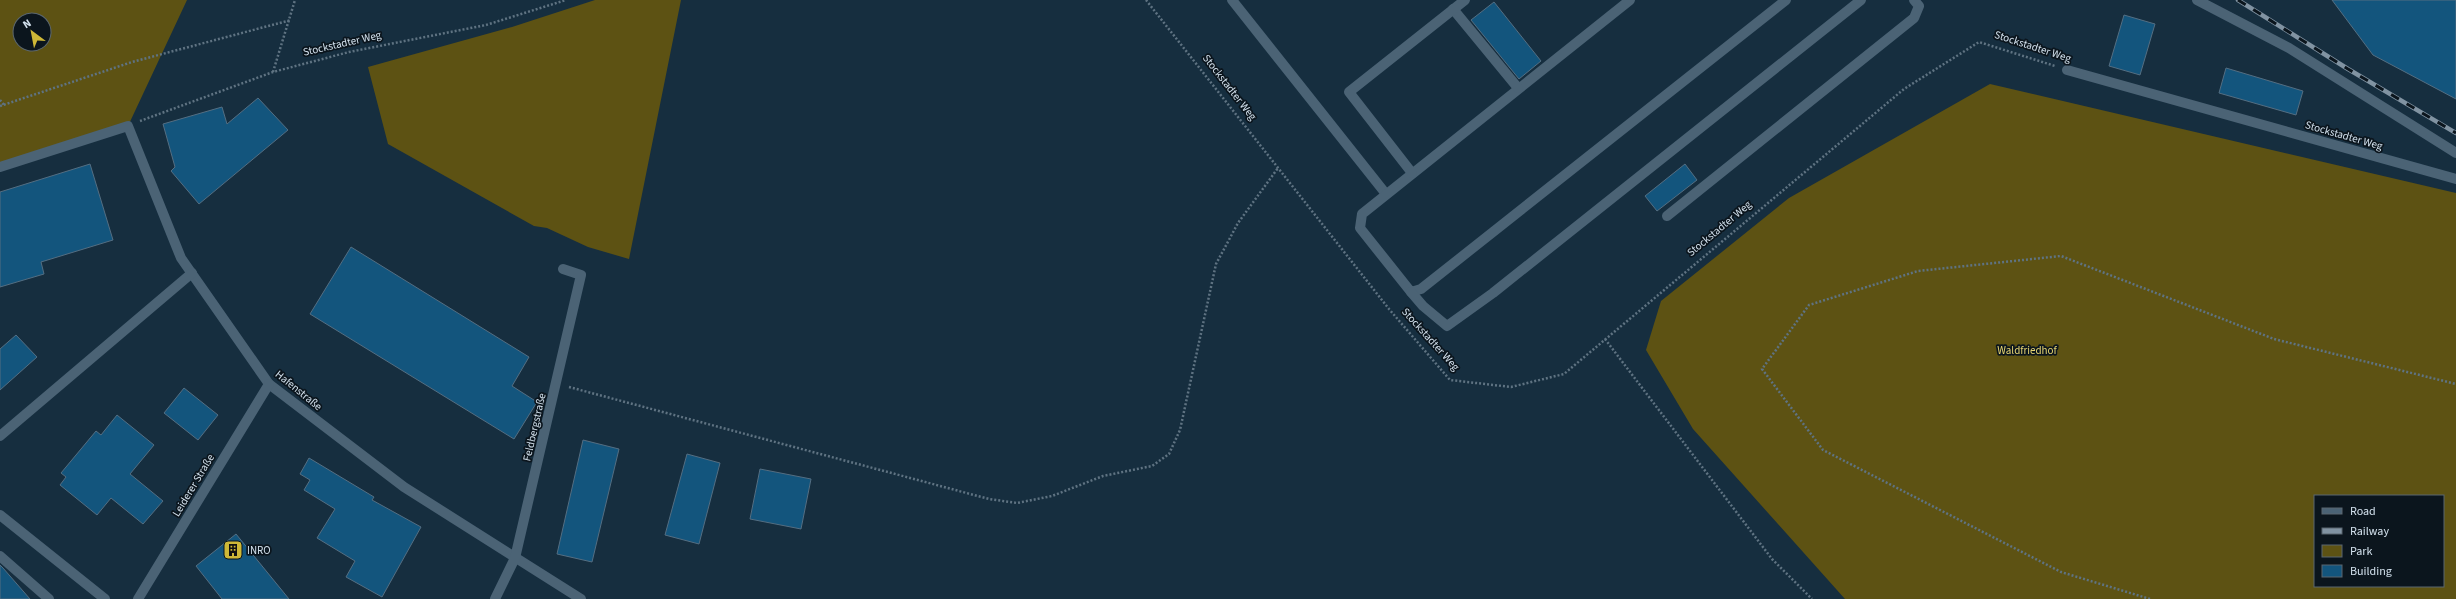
<svg xmlns="http://www.w3.org/2000/svg" width="2456" height="599" viewBox="0 0 2456 599" font-family="'Source Sans 3',sans-serif">
	<rect width="100%" height="100%" fill="#162e3f"/>
	<g fill="#5d5213" fill-rule="evenodd">
		<path d="M0,0h187l-59,126 -128,41zM20,20h24v24h-24z"/>
		<path d="M595,0h86l-52,259 -41,-12 -41,-19 -13,-2 -146,-82 -20,-77 144,-40z"/>
		<path d="M1990,84l466,109v406h-611l-152,-170 -47,-79 15,-49 128,-103zM2315,496h128v90h-128z"/>
	</g>
	<g fill="#13557d" stroke="#546e82">
		<path d="M2332,0h124v99l-83,-44z"/>
		<path d="M1494,2l47,59 -22,18 -48,-59z"/>
		<path d="M2124,15l31,9 -15,51 -31,-9z"/>
		<path d="M2226,68l77,23 -7,24 -77,-22z"/>
		<path d="M258,98l30,32 -89,74 -28,-33 4,-4 -12,-43 59,-17 5,17z"/>
		<path d="M90,164l23,76 -72,22 3,12 -44,13v-95z"/>
		<path d="M1685,164l12,16 -40,31 -12,-15z"/>
		<path d="M351,247l178,110 -17,29 25,16 -23,37 -204,-125z"/>
		<path d="M16,335l21,22 -37,33v-41z"/>
		<path d="M184,388l34,27 -20,25 -34,-27z"/>
		<path d="M117,415l37,30 -24,29 33,27 -20,23 -32,-26 -14,17 -37,-30 6,-8 -5,-4 35,-42 5,4z"/>
		<path d="M583,440l36,9 -27,113 -35,-8z"/>
		<path d="M687,454l33,9 -21,81 -34,-9z"/>
		<path d="M309,458l65,39 -2,3 49,27 -39,70 -36,-20 9,-16 -38,-23 18,-29 -31,-19 6,-10 -10,-6z"/>
		<path d="M760,469l51,10 -10,50 -51,-10z"/>
		<path d="M236,534l53,65h-67l-26,-33z"/>
		<path d="M0,565l3,3 27,31h-30z"/>
	</g>
	<g fill="none" stroke-linecap="round" stroke-linejoin="round">
		<g stroke="#5f7382" stroke-width="2.5" stroke-dasharray="2 2" stroke-linecap="butt">
			<path d="M1146,0l243,309 61,71 61,7 53,-13 340,-285 75,-47 76,24"/>
			<path d="M273,72l22,-72"/>
			<path d="M0,100l4,5"/>
			<path d="M0,106l132,-44 159,-42"/>
			<path d="M140,121l133,-49 76,-20 137,-27 80,-25"/>
			<path d="M1605,339l167,220 40,40"/>
			<path d="M569,387l420,112 28,4 35,-7 51,-20 49,-10 17,-12 11,-24 36,-166 22,-41 40,-55"/>
			<path d="M2150,599l-89,-27 -238,-122 -61,-81 47,-64 109,-34 143,-15 213,83 182,45"/>
		</g>
		<g stroke="#4b6375" stroke-width="10">
			<path d="M1232,0l154,194"/>
			<path d="M1630,0l-268,214 -2,14 51,64 10,-3 365,-289"/>
			<path d="M2197,0l92,48 167,105"/>
			<path d="M1453,9l65,79"/>
			<path d="M2067,70l389,109"/>
			<path d="M0,167l128,-41 53,132 88,126 135,103 177,112"/>
			<path d="M1412,173l-63,-81 116,-92"/>
			<path d="M1667,216l247,-198 5,-12 -5,-6"/>
			<path d="M1411,292l12,14 24,20 46,-33 368,-293"/>
			<path d="M0,436l192,-163"/>
			<path d="M0,515l105,84"/>
			<path d="M0,556l49,43"/>
			<path d="M138,599l131,-215"/>
			<path d="M495,599l20,-41 66,-283 -18,-6"/>
		</g>
		<g stroke="#8193a2" stroke-width="4.5">
			<path id="rail" d="M2238,0l110,69 108,64"/>
		</g>
		<use href="#rail" stroke="#0b151d" stroke-width="3" stroke-dasharray="9" stroke-linecap="butt"/>
	</g>
	<defs>
		<g id="building-square" transform="scale(1)"><rect x="-9" y="-9" width="18" height="18" rx="4" fill="#ceb837" stroke="#0b151d"/><path d="M-4-6H4V6H1V3H-1V6H-4ZM-2.5-4.3h1.7v1.8h-1.7ZM.8-4.3h1.7v1.8H.8ZM-2.5-1h1.7V.8h-1.7ZM.8-1h1.7V.8H.8Z" fill="#111"/></g>
	</defs>
	<g fill-rule="evenodd">
		<use href="#building-square" x="233" y="550"/>
	</g>
	<g text-anchor="middle" stroke-width="3.5" stroke-linejoin="round" paint-order="stroke">
		<g font-size="11" fill="#d3e1ed" stroke="#0b151d">
			<text transform="translate(342 43) rotate(-13)" y="4">Stockstadter Weg</text>
			<text transform="translate(2033 46) rotate(18)" y="4">Stockstadter Weg</text>
			<text transform="translate(1230 87) rotate(52)" y="4">Stockstadter Weg</text>
			<text transform="translate(2344 135) rotate(16)" y="4">Stockstadter Weg</text>
			<text transform="translate(1719 228) rotate(-40)" y="4">Stockstadter Weg</text>
			<text transform="translate(1431 339) rotate(48)" y="4">Stockstadter Weg</text>
			<text transform="translate(299 390) rotate(39)" y="4">Hafenstraße</text>
			<text transform="translate(534 427) rotate(-77)" y="4">Feldbergstraße</text>
			<text transform="translate(193 485) rotate(-59)" y="4">Leiderer Straße</text>
		</g>
		<g font-size="11" fill="#e7d572" stroke="#0b151d">
			<text x="2027" y="354">Waldfriedhof</text>
		</g>
		<g font-size="11" fill="#d3e1ed" stroke="#0b151d" text-anchor="start">
			<text x="247" y="554">INRO</text>
		</g>
	</g>
	<rect x="2314" y="495" width="130" height="92" fill="#0b151d" stroke="#5b6770"/>
	<rect x="2322" y="508" width="20" height="6" fill="#4b6375" stroke="#5b6770"/>
	<text x="2350" y="515" font-size="12" fill="#d3e1ed">Road</text>
	<rect x="2322" y="528" width="20" height="6" fill="#8193a2" stroke="#5b6770"/>
	<text x="2350" y="535" font-size="12" fill="#d3e1ed">Railway</text>
	<rect x="2322" y="545" width="20" height="12" fill="#5d5213" stroke="#5b6770"/>
	<text x="2350" y="555" font-size="12" fill="#d3e1ed">Park</text>
	<rect x="2322" y="565" width="20" height="12" fill="#13557d" stroke="#5b6770"/>
	<text x="2350" y="575" font-size="12" fill="#d3e1ed">Building</text>
	<g transform="translate(32 32) rotate(328)"><circle r="19" fill="#0b151d" stroke="#5b6770"/>
	<path d="M0-3L7 15L0 10L-7 15Z" fill="#ceb837"/>
	<text y="-6" font-size="11" font-weight="bold" text-anchor="middle" fill="#d3e1ed">N</text>
	</g>
</svg>
